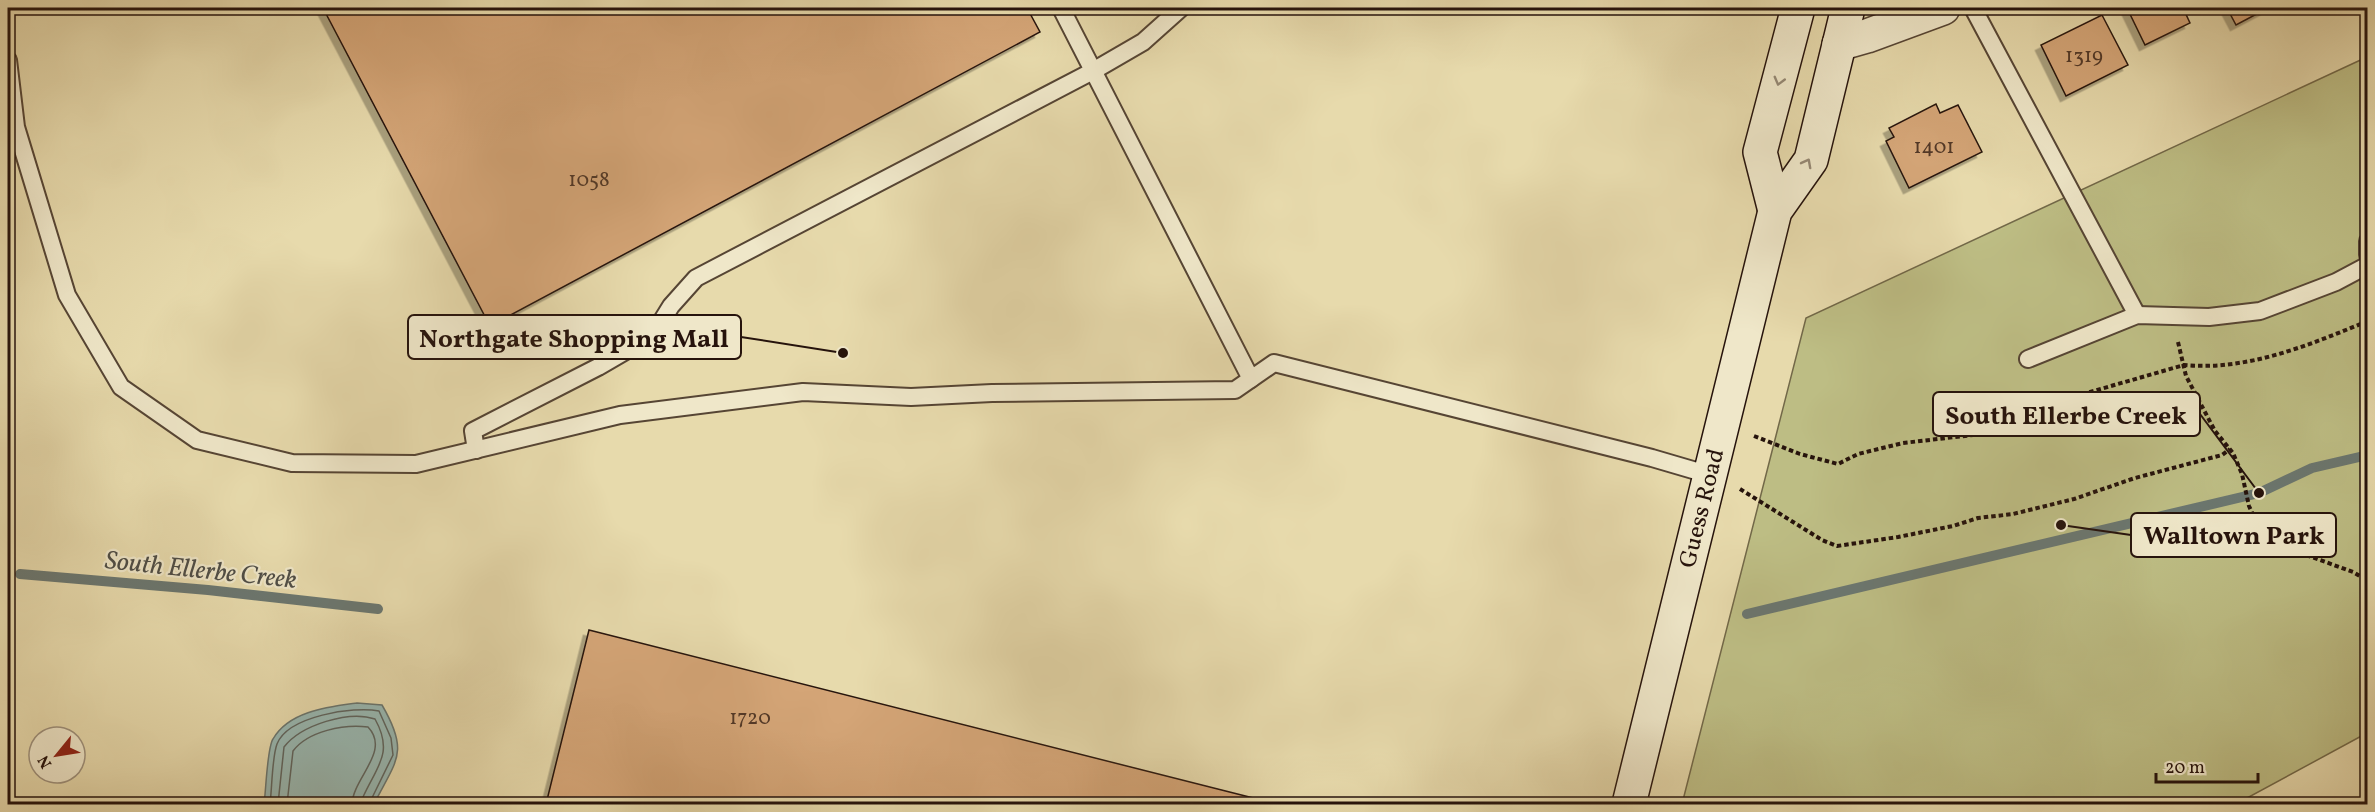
<svg xmlns="http://www.w3.org/2000/svg" width="2375" height="812" viewBox="0 0 2375 812" font-family="Vollkorn,serif">
	<defs>
		<filter id="shadow"><feDropShadow dx="-5.5" dy="5.5" stdDeviation="0" flood-color="#0004"/></filter>
	</defs>
	<rect width="100%" height="100%" fill="#e7daac"/>
	<filter id="stains"><feTurbulence type="fractalNoise" baseFrequency=".00333" numOctaves="4"/><feColorMatrix values="0 0 0 0 .2 0 0 0 0 .09 0 0 0 0 .02 0 0 0 .5 -.17"/></filter>
	<radialGradient id="worn" r=".72"><stop offset=".6" stop-color="#630" stop-opacity="0"/><stop offset="1" stop-color="#630" stop-opacity=".3"/></radialGradient>
	<path fill="#bdbd84" stroke="#726848" stroke-width="1.5" d="M2367,57v676l-131,71h-554l124,-486z"/>
	<path fill="#99b9b3" stroke="#6b7770" stroke-width="1.5" d="M357,703l25,2c28,48 14,55 -8,99h-110c2,-13 3,-56 9,-65 16,-28 55,-32 84,-36z"/>
	<g fill="none" stroke-linecap="round" stroke-linejoin="round">
		<g stroke="#606660" stroke-width="1.5">
			<path d="M270,804c2,-15 2,-47 7,-60 11,-28 76,-38 102,-33l12,27 2,17 -24,49"/>
			<path d="M278,804l6,-57c17,-22 65,-37 91,-28 19,34 2,47 -12,78l-2,7"/>
			<path d="M287,804l6,-53c15,-20 51,-27 75,-24 23,24 -15,51 -16,77"/>
		</g>
		<g stroke="#6b7770" stroke-width="10">
			<path d="M20,574l188,16 170,19"/>
			<path d="M1747,614l512,-121 53,-25 56,-13"/>
		</g>
	</g>
	<g fill="#d4a577" stroke="#26130c" stroke-width="1.5" filter="url(#shadow)">
		<path d="M323,8h704l13,24 -550,294z"/>
		<path d="M2127,8h56l7,15 -45,22z"/>
		<path d="M2227,8h41l-32,17z"/>
		<path d="M2102,15l26,50 -62,31 -25,-51z"/>
		<path d="M1936,104l4,9 18,-8 24,47 -73,36 -23,-47 8,-4 -5,-9z"/>
		<path d="M589,630l688,174h-731z"/>
	</g>
	<g fill="none" stroke-linecap="round" stroke-linejoin="round">
		<g stroke="#564534" stroke-width="20">
			<g id="service">
				<path d="M1061,8l190,371"/>
				<path d="M1973,8l164,307"/>
				<path d="M8,60l8,67 51,168 54,92 76,53 95,23 124,1 204,-49 183,-23 108,5 81,-4 243,-3 39,-27 378,95 58,17"/>
				<path d="M2368,241v14"/>
				<path d="M2028,359l109,-44 72,2 51,-6 76,-29 32,-17"/>
				<path d="M476,450l-3,-19 125,-64 55,-32 18,-29 25,-28 397,-207 50,-29 38,-34"/>
			</g>
		</g>
		<g stroke="#564534" stroke-width="36">
			<path id="minor" d="M1839,44l28,-8 76,-28"/>
		</g>
		<g stroke="#26130c" stroke-width="36">
			<g id="secondary">
				<path d="M1775,211l-15,-59 38,-144"/>
				<path d="M1629,804l146,-593 36,-51 37,-152"/>
			</g>
		</g>
		<g stroke="#26130c" stroke-width="4" stroke-dasharray="4.5 3" stroke-linecap="butt">
			<path d="M2178,342l8,34 29,55 18,22 9,21 7,32 10,22 10,14 17,9 23,5 44,16 15,9"/>
			<path d="M1754,436l46,18 38,10 20,-10 45,-11 70,-8 43,-13 29,-17 139,-40c64,6 125,-20 184,-44"/>
			<path d="M1740,489l82,51 15,6 61,-9 55,-11 25,-8 35,-4 61,-15 61,-21 87,-23 8,-6"/>
		</g>
		<use href="#service" stroke="#efe7c9" stroke-width="16"/>
		<use href="#minor" stroke="#efe7c9" stroke-width="33"/>
		<use href="#secondary" stroke="#efe7c9" stroke-width="33"/>
	</g>
	<defs><path id="oneway-chevron" d="M-2-3.5L2.5 0L-2 3.5" fill="none" stroke-width="1.6" stroke-linecap="round" stroke-linejoin="round" transform="scale(1.5)"/></defs>
	<g stroke="#958874">
		<use href="#oneway-chevron" transform="translate(1779 81) rotate(105)"/>
		<use href="#oneway-chevron" transform="translate(1807 163) rotate(-62)"/>
	</g>
	<g text-anchor="middle" stroke-width="4.5" stroke-linejoin="round" paint-order="stroke">
		<g font-size="21" fill="#523827">
			<text x="2084" y="62">1319</text>
			<text x="1934" y="153">1401</text>
			<text x="589" y="186">1058</text>
			<text x="750" y="724">1720</text>
		</g>
		<g font-size="24" fill="#26130c" stroke="#efe7c9">
			<text transform="translate(1701 508) rotate(-76)" y="8">Guess Road</text>
		</g>
		<g font-size="26" font-style="italic" fill="#4e4d46" stroke="#efe7c9">
			<text transform="translate(201 569) rotate(6)" y="9">South Ellerbe Creek</text>
		</g>
	</g>
	<path fill="none" stroke="#26130c" stroke-width="2" d="M843 353L741 337M2259 493L2200 414M2061 525L2131 535"/>
	<g fill="#26130c" stroke="#efe7c9" stroke-width="2">
		<circle cx="843" cy="353" r="6"/>
		<circle cx="2259" cy="493" r="6"/>
		<circle cx="2061" cy="525" r="6"/>
	</g>
	<g fill="#efe7c9" stroke="#26130c" stroke-width="2">
		<rect x="408" y="315" width="333" height="44" rx="6"/>
		<rect x="1933" y="392" width="267" height="44" rx="6"/>
		<rect x="2131" y="513" width="205" height="44" rx="6"/>
	</g>
	<g font-size="26" text-anchor="middle" font-weight="bold" fill="#26130c">
		<text x="574" y="347">Northgate Shopping Mall</text>
		<text x="2066" y="424">South Ellerbe Creek</text>
		<text x="2234" y="544">Walltown Park</text>
	</g>
	<rect width="2375" height="812" fill="none" stroke="#e7daac" stroke-width="30"/>
	<rect x="9" y="9" width="2357" height="794" fill="none" stroke="#26130c" stroke-width="3"/>
	<rect x="15" y="15" width="2345" height="782" fill="none" stroke="#26130c" stroke-width="1.5"/>
	<g transform="translate(57 755) rotate(240)"><circle r="28" fill="#efe7c9" stroke="#9f927d" stroke-width="1.5"/>
	<path d="M0-4.5L10 22L0 15L-10 22Z" fill="#8f2418"/>
	<text y="-9" font-size="16" font-weight="bold" text-anchor="middle" fill="#26130c">N</text>
	</g>
	<path d="M2156 773v9h102v-9" fill="none" stroke="#26130c" stroke-width="3"/>
	<text x="2165" y="773" font-size="18" fill="#26130c" stroke="#efe7c9" stroke-width="4.5" paint-order="stroke">20 m</text>
	<rect width="100%" height="100%" filter="url(#stains)"/>
	<rect width="100%" height="100%" fill="url(#worn)"/>
</svg>
